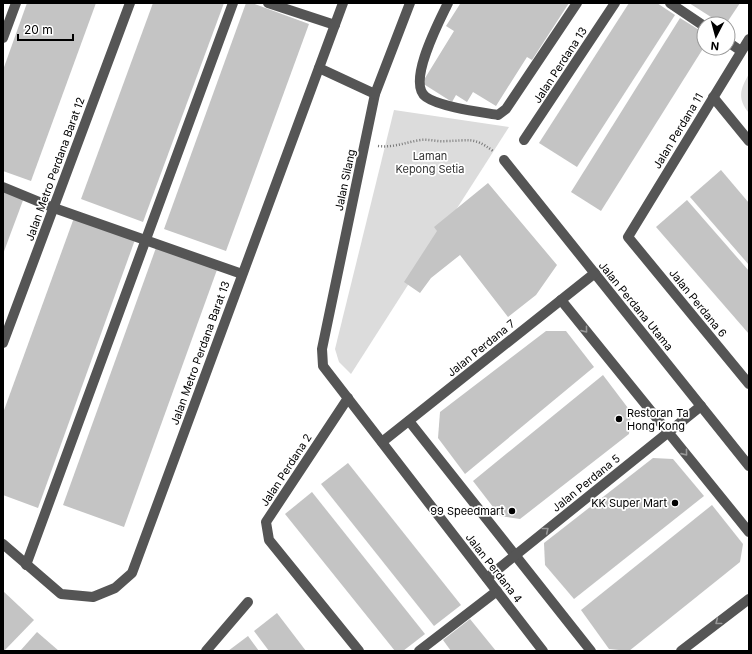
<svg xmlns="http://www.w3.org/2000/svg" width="752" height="654" viewBox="0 0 752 654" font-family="Inter,sans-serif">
	<rect width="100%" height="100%" fill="#fff"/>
	<g fill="#dcdcdc">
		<path d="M749,74v39c-12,-14 -9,-24 0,-39z"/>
		<path d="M394,110l115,17 -158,247 -12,-12 -4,-13z"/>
	</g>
	<g fill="#c4c4c4">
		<path d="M27,3h69l-65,178 -28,-10v-101z"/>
		<path d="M153,3h71l-81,219 -62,-23z"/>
		<path d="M246,3h6l57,21 -83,227 -62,-22z"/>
		<path d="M459,3h110l-37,57 -5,-3 -31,49 -23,-14 -6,10 -11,-7 -4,7 -30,-19 32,-52 -8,-5 14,-22z"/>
		<path d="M629,3h28l18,12 -98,152 -38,-24z"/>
		<path d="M689,3h51l-14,21h-4z"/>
		<path d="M680,18l24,15v14l-103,164 -30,-19z"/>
		<path d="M721,170l28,33v62l-59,-68z"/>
		<path d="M488,183l69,82 -21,30 -28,22 -48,-62 -29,23 -11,15 -16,-11 33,-51 -3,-4z"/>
		<path d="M3,187l22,8 -22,59z"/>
		<path d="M687,200l62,71v63l-93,-107z"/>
		<path d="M75,215l61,22 -98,271 -35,-13v-82z"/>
		<path d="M157,245l61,22 -94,260 -61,-22z"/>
		<path d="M546,331h20l28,36 -129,107 -27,-36 2,-26z"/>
		<path d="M603,375l28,37 -2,22 -109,85 -20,-3 -27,-35z"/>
		<path d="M653,458l20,1 31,37 -130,103 -29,-34 -1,-22z"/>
		<path d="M348,463l113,142 -27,21 -113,-142z"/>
		<path d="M312,492l113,142 -22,17h-8l-110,-137z"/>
		<path d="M712,505l31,39 -3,18 -111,89 -20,-2 -28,-39z"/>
		<path d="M3,591l31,29 -30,31h-1z"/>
		<path d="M277,613l29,38h-37l-15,-20z"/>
		<path d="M470,619l26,32h-45l-8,-11z"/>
		<path d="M37,632l22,19h-39z"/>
		<path d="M248,636l11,15h-31z"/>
	</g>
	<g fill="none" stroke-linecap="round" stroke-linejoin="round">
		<path stroke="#777" stroke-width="2.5" stroke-dasharray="1 2" stroke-linecap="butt" d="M378,146c16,2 28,-4 43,-6 8,-1 17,2 25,1 23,0 27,-5 47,10"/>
		<g stroke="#555" stroke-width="10">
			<path d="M268,3l67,22"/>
			<path d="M410,3l-35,91 -53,255 1,17 220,285"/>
			<path d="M448,3c-8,17 -42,80 -22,94 14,10 54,15 72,18l8,-6 71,-106"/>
			<path d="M670,3l34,23"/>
			<path d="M3,38l13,-35"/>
			<path d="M749,39l-121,198 121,147"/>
			<path d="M728,42l13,9"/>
			<path d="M319,68l56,26"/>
			<path d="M713,97l36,44"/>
			<path d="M524,140l91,-137"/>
			<path d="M504,160l245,306"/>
			<path d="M3,187l51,21 188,66"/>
			<path d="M561,300l188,232"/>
			<path d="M3,343l127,-340"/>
			<path d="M348,398l-82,124 3,18 90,111"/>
			<path d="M409,421l182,230"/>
			<path d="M382,442l213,-169"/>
			<path d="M3,544l58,50 32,3 22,-9 17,-15 211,-570"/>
			<path d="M26,565l207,-562"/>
			<path d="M487,578l214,-172"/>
			<path d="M206,651l42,-49"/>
			<path d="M419,651l78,-60"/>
			<path d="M681,651l68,-52"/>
		</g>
	</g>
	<defs><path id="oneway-chevron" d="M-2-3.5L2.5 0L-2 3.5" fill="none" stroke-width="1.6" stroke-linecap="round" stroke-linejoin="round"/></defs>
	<g stroke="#999">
		<use href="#oneway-chevron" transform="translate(585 330) rotate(51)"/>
		<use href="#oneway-chevron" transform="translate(685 453) rotate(51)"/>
		<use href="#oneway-chevron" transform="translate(546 530) rotate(-39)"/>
		<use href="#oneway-chevron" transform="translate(718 622) rotate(142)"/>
	</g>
	<g fill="#000" stroke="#fff" stroke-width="1.5">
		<circle cx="619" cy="419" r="4"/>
		<circle cx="675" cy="503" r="4"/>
		<circle cx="512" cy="511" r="4"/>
	</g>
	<g text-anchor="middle" stroke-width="3.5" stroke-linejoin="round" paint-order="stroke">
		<g font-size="11" fill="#000" stroke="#fff">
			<text transform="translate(560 65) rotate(-57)" y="4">Jalan Perdana 13</text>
			<text transform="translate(678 131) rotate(-59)" y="4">Jalan Perdana 11</text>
			<text transform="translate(55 169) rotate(-70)" y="4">Jalan Metro Perdana Barat 12</text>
			<text transform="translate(345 180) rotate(-78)" y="4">Jalan Silang</text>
			<text transform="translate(698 303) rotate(51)" y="4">Jalan Perdana 6</text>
			<text transform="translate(636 306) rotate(51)" y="4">Jalan Perdana Utama</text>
			<text transform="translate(481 348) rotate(-39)" y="4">Jalan Perdana 7</text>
			<text transform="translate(200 353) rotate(-70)" y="4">Jalan Metro Perdana Barat 13</text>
			<text transform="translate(286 470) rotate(-57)" y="4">Jalan Perdana 2</text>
			<text transform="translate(586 483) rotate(-39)" y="4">Jalan Perdana 5</text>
			<text transform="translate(494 568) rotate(52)" y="4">Jalan Perdana 4</text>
		</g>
		<g font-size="11" fill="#333" stroke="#fff">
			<text x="430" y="160">Laman<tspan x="430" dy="13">Kepong Setia</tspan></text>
		</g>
		<g font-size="11" fill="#000" stroke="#fff" text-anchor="end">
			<text x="627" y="417" text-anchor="start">Restoran Ta<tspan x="627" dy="13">Hong Kong</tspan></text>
			<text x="667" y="507">KK Super Mart</text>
			<text x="504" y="515">99 Speedmart</text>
		</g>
	</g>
	<rect width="752" height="654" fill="none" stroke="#000000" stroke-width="8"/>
	<g transform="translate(716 36) rotate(186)"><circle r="19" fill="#ffffff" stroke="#999999"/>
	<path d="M0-3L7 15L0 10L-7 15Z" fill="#000000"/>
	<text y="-6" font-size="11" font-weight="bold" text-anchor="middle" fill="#000000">N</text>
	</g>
	<path d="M18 34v6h55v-6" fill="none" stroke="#000000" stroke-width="2"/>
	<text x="24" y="34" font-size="12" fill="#000000" stroke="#ffffff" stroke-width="3" paint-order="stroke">20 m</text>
</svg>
